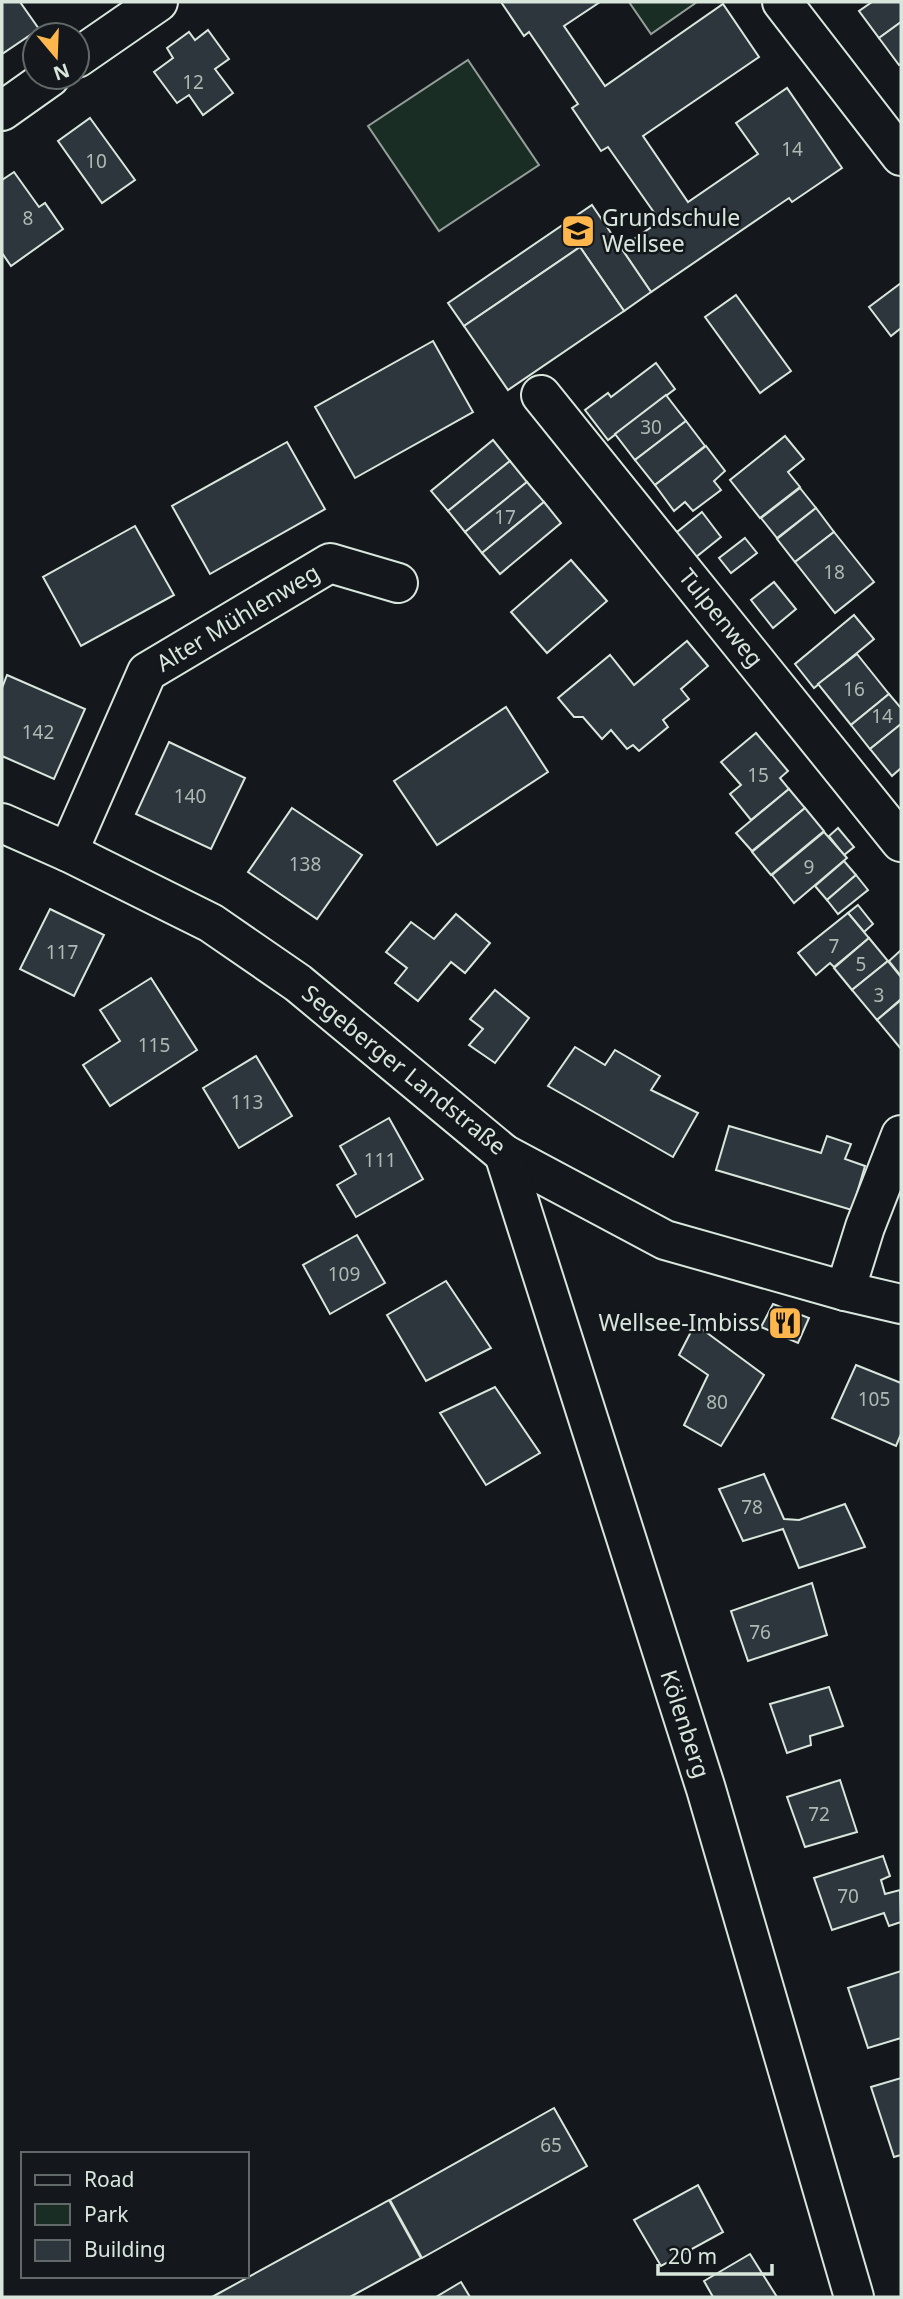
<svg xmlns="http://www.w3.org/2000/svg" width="903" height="2299" viewBox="0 0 903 2299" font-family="'Noto Sans',sans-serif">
	<rect width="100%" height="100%" fill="#14181c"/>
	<g fill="#1a2d24" stroke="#939e99" stroke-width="2">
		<path d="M629,2h68l-46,32z"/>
		<path d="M468,60l71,105 -100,66 -71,-105z"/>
	</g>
	<g fill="#2c363c" stroke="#d8e6dc" stroke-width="2">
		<path d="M2,2h18l19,27 -37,25z"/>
		<path d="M501,2h99l-36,24 41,60 118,-82 36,53 -116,79 45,66 70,-48 -22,-31 51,-35 55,80 -50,34 -3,-4 -138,94 -30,-44 39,-27 -52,-74 -7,4 -29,-43 6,-4 -49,-72 -5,4z"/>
		<path d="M872,2h29v20l-22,16 -20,-27z"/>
		<path d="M901,22v42l-2,1 -20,-27z"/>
		<path d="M208,30l21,29 -14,10 18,24 -30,22 -14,-20 -12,8 -23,-31 19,-14 -6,-10 22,-16 6,8z"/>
		<path d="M90,118l45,62 -33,23 -44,-62z"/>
		<path d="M14,172l25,35 6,-4 18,26 -52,37 -9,-13v-73z"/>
		<path d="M592,205l59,87 -27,19 -44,-64 -116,79 -16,-23z"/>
		<path d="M580,247l44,64 -116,79 -44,-64z"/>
		<path d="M901,283v45l-10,8 -22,-29z"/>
		<path d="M736,295l55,76 -31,22 -55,-76z"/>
		<path d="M433,341l40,71 -118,66 -40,-71z"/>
		<path d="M656,363l19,26 -67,51 -23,-30 23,-17 3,4z"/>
		<path d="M666,395l20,26 -51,39 -20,-26z"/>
		<path d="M686,421l19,25 -50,39 -20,-25z"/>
		<path d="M785,436l19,23 -16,13 12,15 -40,31 -30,-38z"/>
		<path d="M493,440l17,21 -62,50 -17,-20z"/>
		<path d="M287,442l38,67 -115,65 -38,-68z"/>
		<path d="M706,446l19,25 -11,10 7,9 -28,21 -8,-9 -11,9 -19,-26z"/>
		<path d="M510,461l17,21 -62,50 -17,-21z"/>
		<path d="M527,482l17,20 -62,51 -17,-21z"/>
		<path d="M800,488l16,20 -39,30 -16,-20z"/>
		<path d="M544,502l17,21 -61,51 -18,-21z"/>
		<path d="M816,508l18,24 -39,30 -18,-23z"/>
		<path d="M702,512l19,25 -30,24 -19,-25z"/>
		<path d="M135,526l39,69 -93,51 -38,-69z"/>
		<path d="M834,532l40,50 -39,31 -40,-51z"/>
		<path d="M745,538l12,15 -26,20 -12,-15z"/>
		<path d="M571,560l36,41 -60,52 -36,-41z"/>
		<path d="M774,582l22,27 -23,19 -22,-28z"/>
		<path d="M854,615l20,24 -60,49 -19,-24z"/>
		<path d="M687,641l21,25 -27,23 8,10 -26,21 5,7 -29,24 -6,-6 -6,4 -16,-19 -9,9 -19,-22h-9l-16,-19 52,-43 24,30z"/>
		<path d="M857,654l32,40 -38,31 -33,-41z"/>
		<path d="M7,675l78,34 -31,70 -52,-23v-68z"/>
		<path d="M889,694l12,14v16l-31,25 -19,-24z"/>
		<path d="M506,707l42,65 -111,73 -43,-64z"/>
		<path d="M901,724v44l-9,8 -22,-27z"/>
		<path d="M756,733l32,38 -8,7 9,11 -38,31 -21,-26 11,-9 -20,-23z"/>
		<path d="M169,742l76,36 -34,71 -75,-35z"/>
		<path d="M789,789l16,19 -53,43 -16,-18z"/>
		<path d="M292,808l70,47 -45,64 -69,-47z"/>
		<path d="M805,808l19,23 -53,44 -19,-23z"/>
		<path d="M838,828l16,19 -10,8 -15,-19z"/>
		<path d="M824,832l23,26 -53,45 -22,-28z"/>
		<path d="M844,861l12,14 -29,25 -12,-14z"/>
		<path d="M856,875l12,15 -30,24 -11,-14z"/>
		<path d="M858,905l15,19 -9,8 -16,-19z"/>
		<path d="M50,909l54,26 -30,61 -54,-27z"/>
		<path d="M848,913l21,25 -35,29 -4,-4 -14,12 -18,-22z"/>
		<path d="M456,914l34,29 -25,30 -14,-11 -33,39 -23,-18 12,-15 -21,-16 25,-30 23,17z"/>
		<path d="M869,938l19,23 -36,29 -18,-22z"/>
		<path d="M901,950v26l-12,-15z"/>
		<path d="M888,961l13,16v22l-24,21 -25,-30z"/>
		<path d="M151,978l46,72 -87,56 -27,-41 37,-24 -20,-31z"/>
		<path d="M495,990l34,28 -34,45 -26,-18 14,-16 -13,-10z"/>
		<path d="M901,1000v49l-24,-29z"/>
		<path d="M575,1047l30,18 10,-15 45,26 -9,14 47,23 -25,44 -125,-71z"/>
		<path d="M256,1056l36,60 -53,32 -36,-60z"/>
		<path d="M389,1118l34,61 -67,38 -19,-32 19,-11 -16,-28z"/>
		<path d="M729,1126l92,27 6,-17 24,8 -6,15 20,7 -13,44 -136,-40z"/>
		<path d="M357,1235l28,48 -55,31 -27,-49z"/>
		<path d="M446,1281l45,67 -65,33 -39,-66z"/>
		<path d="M773,1304l36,14 -11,25 -37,-16z"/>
		<path d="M695,1324l69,51 -43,71 -37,-21 24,-50 -29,-20z"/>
		<path d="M856,1365l45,18v51l-5,12 -64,-28z"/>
		<path d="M495,1387l45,66 -54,32 -46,-72z"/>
		<path d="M764,1474l20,45 15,1 46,-16 20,43 -66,21 -16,-39 -40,12 -24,-52z"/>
		<path d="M812,1583l15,52 -79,26 -17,-50z"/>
		<path d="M829,1687l14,39 -33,10 1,9 -24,8 -17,-49z"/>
		<path d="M840,1780l17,52 -52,15 -18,-50z"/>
		<path d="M883,1856l7,20 -9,4 4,14 15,-4 1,32 -12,4 -5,-13 -52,17 -18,-52z"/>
		<path d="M901,1971v67l-33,10 -20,-60z"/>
		<path d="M901,2078v77l-7,2 -23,-70z"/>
		<path d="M554,2108l33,58 -165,92 -32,-58z"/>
		<path d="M698,2185l25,47 -62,34 -27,-46z"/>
		<path d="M389,2200l32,58 -71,39h-138z"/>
		<path d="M750,2254l27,43h-64l-9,-16z"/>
		<path d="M461,2282l9,15h-34z"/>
	</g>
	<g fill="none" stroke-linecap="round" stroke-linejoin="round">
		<g stroke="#d8e6dc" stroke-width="42">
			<g id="minor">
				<path d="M782,2l119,154"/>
				<path d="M77,58l81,-56"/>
				<path d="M2,111l48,-34"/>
				<path d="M541,395l360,447"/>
				<path d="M2,823l66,29 143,71 87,60 206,171 161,86 180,51 56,13"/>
				<path d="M68,852l79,-180 183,-109 68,20"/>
				<path d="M504,1154l202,635 148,508"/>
				<path d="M845,1291l20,-64 36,-92"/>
			</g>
		</g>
		<use href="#minor" stroke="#14181c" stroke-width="38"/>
	</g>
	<defs>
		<g id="school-square" transform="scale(1.75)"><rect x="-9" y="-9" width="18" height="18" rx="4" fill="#ffb74d" stroke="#14181c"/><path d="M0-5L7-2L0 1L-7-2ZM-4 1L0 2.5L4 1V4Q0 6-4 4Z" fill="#111"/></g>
		<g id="restaurant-square" transform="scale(1.75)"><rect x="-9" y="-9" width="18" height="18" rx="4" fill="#ffb74d" stroke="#14181c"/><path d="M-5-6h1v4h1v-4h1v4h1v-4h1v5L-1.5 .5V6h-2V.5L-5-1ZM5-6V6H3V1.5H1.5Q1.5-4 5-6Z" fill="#111"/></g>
	</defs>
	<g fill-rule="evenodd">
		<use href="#school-square" x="578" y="231"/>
		<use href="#restaurant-square" x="785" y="1323"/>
	</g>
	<g text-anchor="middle" stroke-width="5" stroke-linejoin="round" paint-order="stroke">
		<g font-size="19" fill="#adbab4">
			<text x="193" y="89">12</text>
			<text x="792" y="156">14</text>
			<text x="96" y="168">10</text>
			<text x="28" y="225">8</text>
			<text x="651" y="434">30</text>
			<text x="505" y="524">17</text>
			<text x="834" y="579">18</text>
			<text x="854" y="696">16</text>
			<text x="882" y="723">14</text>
			<text x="38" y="739">142</text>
			<text x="758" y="782">15</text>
			<text x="190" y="803">140</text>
			<text x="305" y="871">138</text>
			<text x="809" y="874">9</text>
			<text x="834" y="953">7</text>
			<text x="62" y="959">117</text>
			<text x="861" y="971">5</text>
			<text x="879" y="1002">3</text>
			<text x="154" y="1052">115</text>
			<text x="247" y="1109">113</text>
			<text x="380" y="1167">111</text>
			<text x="344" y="1281">109</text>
			<text x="874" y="1406">105</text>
			<text x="717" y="1409">80</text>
			<text x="752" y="1514">78</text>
			<text x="760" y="1639">76</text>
			<text x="819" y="1821">72</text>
			<text x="848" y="1903">70</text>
			<text x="551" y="2152">65</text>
		</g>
		<g font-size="23" fill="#d8e6dc" stroke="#14181c" text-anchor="start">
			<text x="602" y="226">Grundschule<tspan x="602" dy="26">Wellsee</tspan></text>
			<text x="760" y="1331" text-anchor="end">Wellsee-Imbiss</text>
		</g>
		<g font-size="23" fill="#d8e6dc" stroke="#14181c">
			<text transform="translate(238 618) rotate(-31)" y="8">Alter Mühlenweg</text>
			<text transform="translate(721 618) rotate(51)" y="8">Tulpenweg</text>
			<text transform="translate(404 1070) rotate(39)" y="8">Segeberger Landstraße</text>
			<text transform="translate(685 1724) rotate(72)" y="8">Kölenberg</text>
		</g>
	</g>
	<rect width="903" height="2299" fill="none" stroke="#d8e6dc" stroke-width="7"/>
	<rect x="21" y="2152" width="228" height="126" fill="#14181c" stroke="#626a69" stroke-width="2"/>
	<rect x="35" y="2175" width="35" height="10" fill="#14181c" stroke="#626a69" stroke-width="2"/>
	<text x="84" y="2187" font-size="21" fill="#d8e6dc">Road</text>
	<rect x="35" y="2204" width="35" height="21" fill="#1a2d24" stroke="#626a69" stroke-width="2"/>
	<text x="84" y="2222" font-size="21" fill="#d8e6dc">Park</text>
	<rect x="35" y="2240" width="35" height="21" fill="#2c363c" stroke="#626a69" stroke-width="2"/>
	<text x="84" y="2257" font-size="21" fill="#d8e6dc">Building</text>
	<g transform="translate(56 56) rotate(161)"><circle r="33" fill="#14181c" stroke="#626a69" stroke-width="2"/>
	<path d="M0-5L12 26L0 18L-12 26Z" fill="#ffb74d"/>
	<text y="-10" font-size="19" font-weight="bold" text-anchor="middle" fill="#d8e6dc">N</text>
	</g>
	<path d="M658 2264v10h114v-10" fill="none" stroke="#d8e6dc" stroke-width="3.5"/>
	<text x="668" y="2264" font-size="21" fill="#d8e6dc" stroke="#14181c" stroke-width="5" paint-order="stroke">20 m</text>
</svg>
